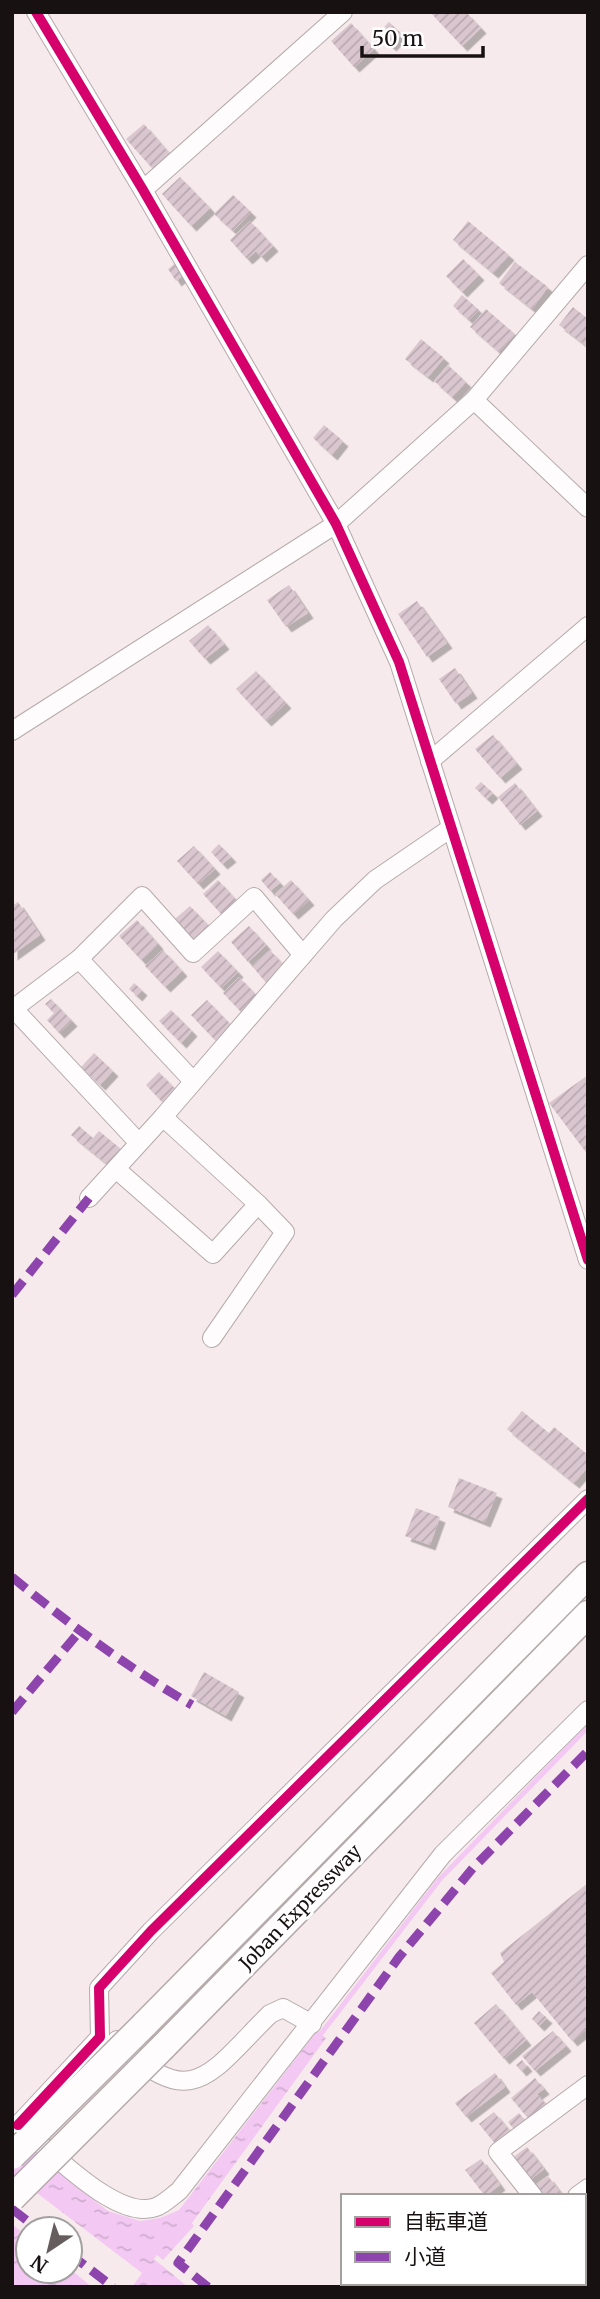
<svg xmlns="http://www.w3.org/2000/svg" width="600" height="2299" viewBox="0 0 600 2299" font-family="Merriweather,'Noto Sans JP',serif">
	<defs>
		<pattern id="water-ripples" width="26" height="14" patternUnits="userSpaceOnUse" patternTransform="scale(1.75)"><rect width="26" height="14" fill="#f3c9f3"/><path d="M2 4q2-2 4 0t4 0M15 11q2-2 4 0t4 0" fill="none" stroke="#d0accf"/></pattern>
		<pattern id="building-hatch" width="6" height="6" patternUnits="userSpaceOnUse" patternTransform="scale(1.75)"><rect width="6" height="6" fill="#dac6cf"/><path d="M-1 1l2-2M0 6l6-6M5 7l2-2" fill="none" stroke="#baa9b1"/></pattern>
		<filter id="shadow"><feDropShadow dx="5.5" dy="5.5" stdDeviation="0" flood-color="#0004"/></filter>
	</defs>
	<rect width="100%" height="100%" fill="#f7eaec"/>
	<g fill="url(#water-ripples)">
		<path d="M317,2031l9,7 -134,185 2,3 -31,34 -6,-5 -3,4 34,28h-56l10,-14 -130,-99v-38l96,75 32,10 20,-3 19,-8z"/>
		<path d="M12,2224l16,13v34l42,-2 22,18h-80z"/>
	</g>
	<g fill="none" stroke-linecap="round" stroke-linejoin="round">
		<path stroke="#f3c9f3" stroke-width="5" d="M317,2039l123,-160 148,-152"/>
	</g>
	<g fill="url(#building-hatch)" filter="url(#shadow)">
		<path d="M430,12h36l15,16 -19,18z"/>
		<path d="M389,22l13,12 -11,12 -13,-12z"/>
		<path d="M351,23l23,26 -20,18 -23,-26z"/>
		<path d="M144,124l25,29 -17,15 -26,-29z"/>
		<path d="M180,177l30,31 -19,18 -29,-32z"/>
		<path d="M233,195l18,17 -18,19 -19,-17z"/>
		<path d="M250,221l23,25 -12,11 -5,-6 -9,8 -17,-19z"/>
		<path d="M468,221l41,34 -16,18 -40,-33z"/>
		<path d="M463,259l16,16 -17,17 -16,-16z"/>
		<path d="M177,262l8,12 -9,7 -8,-12z"/>
		<path d="M515,262l33,25 -16,22 -33,-26z"/>
		<path d="M462,295l17,15 -10,10 -16,-14z"/>
		<path d="M573,307l15,12v28l-29,-22z"/>
		<path d="M486,309l29,25 -16,18 -29,-25z"/>
		<path d="M421,339l23,19 -16,19 -23,-18z"/>
		<path d="M448,365l18,17 -14,15 -18,-16z"/>
		<path d="M324,425l19,16 -11,14 -19,-17z"/>
		<path d="M289,585l19,28 -22,14 -19,-27z"/>
		<path d="M417,601l30,42 -20,14 -29,-43z"/>
		<path d="M208,625l16,19 -19,15 -16,-18z"/>
		<path d="M455,668l17,25 -16,11 -17,-25z"/>
		<path d="M256,671l30,32 -20,18 -30,-32z"/>
		<path d="M493,735l24,29 -17,14 -25,-29z"/>
		<path d="M481,782l12,11 -6,6 -12,-11z"/>
		<path d="M515,783l22,28 -17,14 -22,-28z"/>
		<path d="M219,844l12,13 -9,7 -11,-12z"/>
		<path d="M194,846l21,23 -17,15 -21,-23z"/>
		<path d="M270,872l10,11 -10,8 -9,-11z"/>
		<path d="M218,880l20,22 -15,14 -20,-22z"/>
		<path d="M291,880l18,20 -16,14 -18,-20z"/>
		<path d="M18,902l22,33 -28,20v-49z"/>
		<path d="M190,906l19,20 -15,13 -19,-20z"/>
		<path d="M137,920l21,24 -17,16 -22,-24z"/>
		<path d="M249,926l17,19 -18,17 -17,-20z"/>
		<path d="M163,950l19,21 -17,16 -20,-21z"/>
		<path d="M270,950l17,19 -19,16 -16,-19z"/>
		<path d="M218,951l20,21 -17,16 -20,-21z"/>
		<path d="M239,977l21,22 -17,15 -20,-21z"/>
		<path d="M134,983l8,7 -5,6 -8,-7z"/>
		<path d="M51,999l21,22 -13,12 -12,-13 7,-7 -9,-9z"/>
		<path d="M207,1000l25,26 -16,15 -25,-26z"/>
		<path d="M171,1010l21,21 -11,12 -22,-22z"/>
		<path d="M94,1053l19,18 -13,14 -19,-18z"/>
		<path d="M159,1072l20,21 -14,12 -19,-20z"/>
		<path d="M588,1075v80l-39,-52z"/>
		<path d="M79,1126l14,12 6,-7 22,18 -13,16 -37,-30z"/>
		<path d="M522,1411l27,22 5,-6 34,28v12l-14,16 -67,-54z"/>
		<path d="M459,1478l38,15 -12,29 -37,-15z"/>
		<path d="M416,1508l24,9 -10,28 -25,-9z"/>
		<path d="M204,1672l35,20 -13,24 -35,-20z"/>
		<path d="M588,1883v145l-16,13 -40,-49 -16,13 -25,-32 13,-11 -4,-9z"/>
		<path d="M496,2004l30,36 -22,19 -30,-36z"/>
		<path d="M539,2011l8,7 -8,8 -7,-7z"/>
		<path d="M553,2031l13,15 -31,25 -13,-15z"/>
		<path d="M522,2060l5,6 -6,5 -5,-6z"/>
		<path d="M495,2073l10,14 -39,30 -11,-14z"/>
		<path d="M535,2078l9,11 -7,5 12,15 -17,14 -21,-25z"/>
		<path d="M494,2112l18,22 -15,12 -18,-22z"/>
		<path d="M519,2113l10,12 -11,9 -10,-12z"/>
		<path d="M527,2147l17,22 -14,11 -18,-22z"/>
		<path d="M481,2159l19,26 -15,11 -20,-26z"/>
		<path d="M548,2176l15,20h-20l-8,-11z"/>
		<path d="M588,2203v17l-4,3v-18z"/>
	</g>
	<g fill="none" stroke-linecap="round" stroke-linejoin="round">
		<g stroke="#b4aaac" stroke-width="20">
			<g id="minor">
				<path d="M36,12l107,178 193,334 63,138 189,598"/>
				<path d="M143,190l200,-178"/>
				<path d="M474,400l114,108"/>
				<path d="M12,731l324,-207 138,-124 114,-135"/>
				<path d="M430,761l158,-135"/>
				<path d="M79,959l63,-63 51,57 61,-56 49,58"/>
				<path d="M12,1007l126,135"/>
				<path d="M13,1009l66,-50 114,122"/>
				<path d="M116,1169l97,85 45,-50 -95,-87"/>
				<path d="M89,1198l74,-81 171,-198 41,-39 76,-52"/>
				<path d="M212,1338l73,-106 -27,-28"/>
				<path d="M117,2040c75,76 93,33 153,-26l13,-6 29,16"/>
				<path d="M18,2125l82,-88 -1,-49 52,-57 437,-432"/>
				<path d="M24,2130c28,22 94,92 132,77 8,-3 16,-11 23,-16l264,-337 145,-144"/>
				<path d="M533,2196l-35,-44 90,-67"/>
				<path d="M577,2196l11,-8"/>
			</g>
		</g>
		<g stroke="#b4aaac" stroke-width="29">
			<g id="highway">
				<path d="M144,2025l444,-450"/>
				<path d="M163,2047l425,-433"/>
			</g>
		</g>
		<use href="#minor" stroke="#fefcfc" stroke-width="18"/>
		<use href="#highway" stroke="#fefcfc" stroke-width="26"/>
		<g stroke="#b4aaac" stroke-width="29" stroke-linecap="butt">
			<g id="highway-bridge">
				<path d="M12,2156l132,-131"/>
				<path d="M12,2198l151,-151"/>
			</g>
		</g>
		<use href="#highway-bridge" stroke="#fefcfc" stroke-width="26"/>
		<g stroke="#8e44ad" stroke-width="9" stroke-dasharray="18 9" stroke-linecap="butt">
			<path d="M12,1295l77,-97"/>
			<path d="M12,1577c58,48 115,90 180,128"/>
			<path d="M12,1712l67,-80"/>
			<path d="M12,2209l26,20"/>
			<path d="M70,2254l43,33"/>
			<path d="M208,2287l-30,-24 221,-306 74,-89 115,-117"/>
		</g>
		<g stroke="#fff" stroke-width="15">
			<g id="cycleway">
				<path d="M36,12l107,178 193,334 63,138 189,598"/>
				<path d="M18,2125l82,-88 -1,-49 52,-57 437,-432"/>
			</g>
		</g>
		<use href="#cycleway" stroke="#d6006c" stroke-width="10"/>
	</g>
	<g text-anchor="middle" stroke-width="6" stroke-linejoin="round" paint-order="stroke">
		<g font-size="19" fill="#181112" stroke="#fff">
			<text transform="translate(300 1907) rotate(-46)" y="7">Joban Expressway</text>
		</g>
	</g>
	<rect width="600" height="2299" fill="none" stroke="#181112" stroke-width="28"/>
	<rect x="341" y="2194" width="245" height="91" fill="#ffffff" stroke="#a3a0a0" stroke-width="2"/>
	<rect x="355" y="2217" width="35" height="10" fill="#d6006c" stroke="#a3a0a0" stroke-width="2"/>
	<text x="404" y="2229" font-size="21" fill="#181112">自転車道</text>
	<rect x="355" y="2252" width="35" height="10" fill="#8e44ad" stroke="#a3a0a0" stroke-width="2"/>
	<text x="404" y="2264" font-size="21" fill="#181112">小道</text>
	<g transform="translate(49 2250) rotate(215)"><circle r="33" fill="#ffffff" stroke="#a3a0a0" stroke-width="2"/>
	<path d="M0-5L12 26L0 18L-12 26Z" fill="#665d5e"/>
	<text y="-10" font-size="19" font-weight="bold" text-anchor="middle" fill="#181112">N</text>
	</g>
	<path d="M362 46v10h121v-10" fill="none" stroke="#181112" stroke-width="3.5"/>
	<text x="372" y="46" font-size="21" fill="#181112" stroke="#ffffff" stroke-width="5" paint-order="stroke">50 m</text>
</svg>
